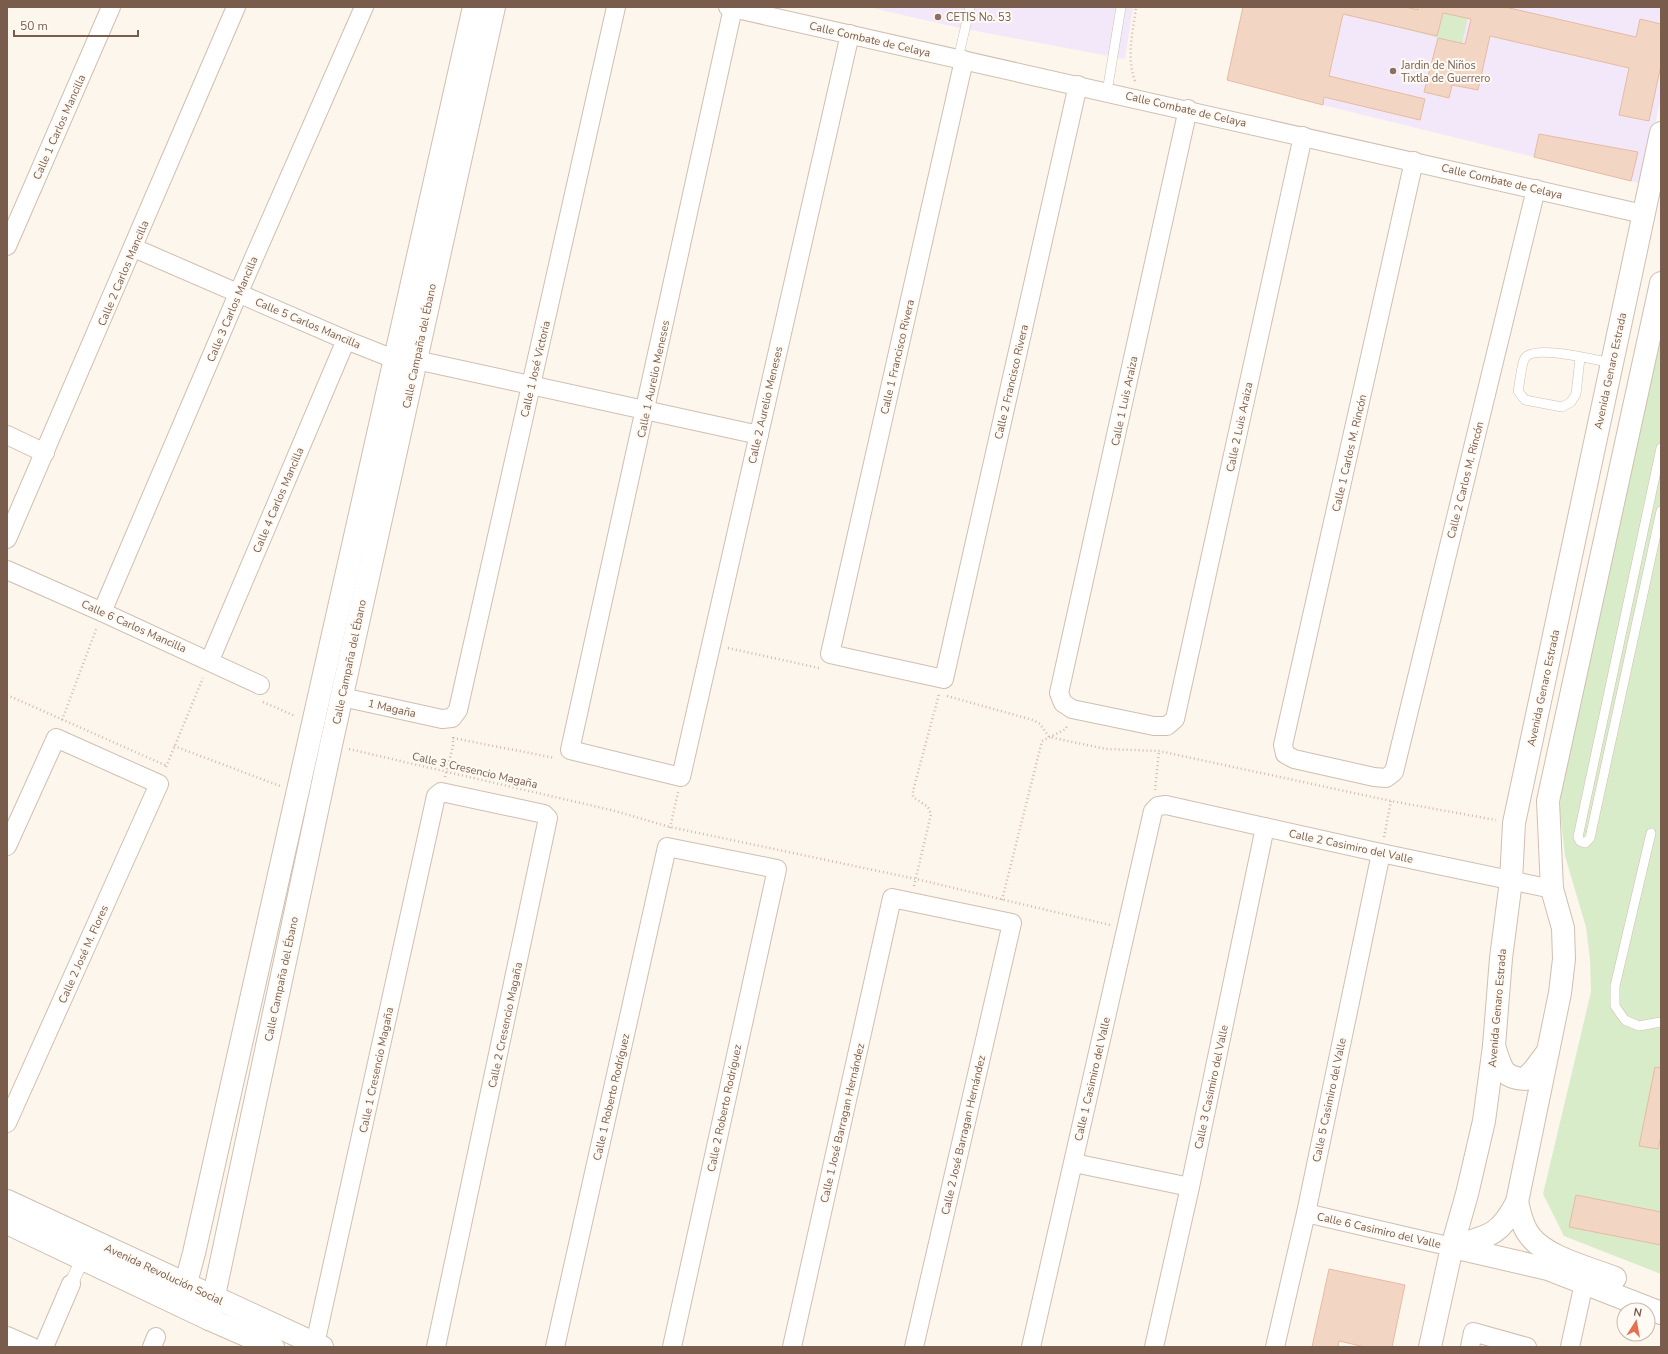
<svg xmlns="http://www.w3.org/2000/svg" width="1668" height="1354" viewBox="0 0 1668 1354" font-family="'Nunito Sans',sans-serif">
	<rect width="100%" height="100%" fill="#fdf6ec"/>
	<g fill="#f3e8fa">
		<path d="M868,7h265l-8,52 -165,-31z"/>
		<path d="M1345,7h316v89l-18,88 -320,-79z"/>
	</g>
	<g fill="#d8ecc9">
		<path d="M1345,7h125l-8,37 -105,-27z"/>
		<path d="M1661,330v944l-97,-38 -21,-42 48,-202 -1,-33 -4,-32 -21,-71 -5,-45 1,-25z"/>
	</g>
	<g fill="#f3d5c3" stroke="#e6bba3">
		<path d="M1243,7h163l12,3v-3h87l131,30 4,-18 21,5v41l-12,56 -30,-6 10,-47 -139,-32 -12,54 -26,-5 -3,13 -25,-6 14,-54 27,6 6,-25 -28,-6 -6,23 -94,-22 -14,62 96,23 -5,21 -96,-23 -1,8 -96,-25z"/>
		<path d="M1539,134l99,18 -7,29 -97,-24z"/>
		<path d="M1655,1067l6,1v68l-3,13 -19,-3z"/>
		<path d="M1576,1195l85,17v33l-92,-18z"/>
		<path d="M1329,1269l76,16 -13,62h-27l-26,-6 -1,6h-26z"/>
	</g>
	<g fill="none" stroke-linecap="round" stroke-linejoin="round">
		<g stroke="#d1beb0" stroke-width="10">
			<g id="service">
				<path d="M958,59l12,-52"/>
				<path d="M1107,92l14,-85"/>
				<path d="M1580,358l-4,36 -5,8 -9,5 -37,-7 -7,-9c2,-8 3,-27 7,-33 9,-14 71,2 87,5"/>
				<path d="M1661,448l-83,389 2,4 5,2 5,-5 71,-327"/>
				<path d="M1651,833l-36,153v20l10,14 14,6 22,-4"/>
			</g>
		</g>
		<g stroke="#d1beb0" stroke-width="14">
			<path id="pedestrian" d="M71,1284l12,-26"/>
		</g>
		<g stroke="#d1beb0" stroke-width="20">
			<g id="minor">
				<path d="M728,7l915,207"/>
				<path d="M733,8l-163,742 111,27 169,-743"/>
				<path d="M964,60l-134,594 114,25 134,-594"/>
				<path d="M1188,109l-129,584 4,10 9,6 82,17h13l8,-7 128,-583"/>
				<path d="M1414,161l-131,584 2,9 9,5 80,18 12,1 8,-6 142,-583"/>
				<path d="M7,246l104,-239"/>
				<path d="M134,248l212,92 48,19"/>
				<path d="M416,360l343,75"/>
				<path d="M7,435l38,18"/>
				<path d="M7,539l229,-532"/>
				<path d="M7,570l95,42 158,73"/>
				<path d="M102,612l136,-318 126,-287"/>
				<path d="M210,660l136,-320"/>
				<path d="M342,697l100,22 10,-1 6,-8 158,-703"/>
				<path d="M7,846l49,-108 103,46 -152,339"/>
				<path d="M1074,1163l116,24"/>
				<path d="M1306,1213l146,34"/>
				<path d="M7,1336l25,11"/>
				<path d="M315,1344l121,-548 5,-4 103,22 4,4 -112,529"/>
				<path d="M44,1347l27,-63"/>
				<path d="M152,1347l4,-10"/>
				<path d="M555,1347l112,-500 110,22 -105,478"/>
				<path d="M792,1347l100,-449 120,25 -98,424"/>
				<path d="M1031,1347l122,-536 5,-5 8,-1 215,48 171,36"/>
				<path d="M1154,1347l36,-160 75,-360"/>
				<path d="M1275,1347l31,-134 75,-360"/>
				<path d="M1470,1347l3,-15 54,15"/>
				<path d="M1570,1347l14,-64"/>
			</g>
		</g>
		<g stroke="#d1beb0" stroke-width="24">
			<g id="tertiary">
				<path d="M1494,1046c7,20 7,32 31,33l9,-9 12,-16"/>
				<path d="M7,1201l315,146"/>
				<path d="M1517,1202c3,12 5,24 13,34 17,22 60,32 85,42"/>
				<path d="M7,1223l202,96 64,28"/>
				<path d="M1452,1247c36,-11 47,-10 65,-45l43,-209 4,-34 -1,-31 -11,-39 -4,-88 113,-518"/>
				<path d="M1453,1247l95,22 113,44"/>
				<path d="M180,1305l14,-52 280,-1246"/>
				<path d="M209,1319l122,-574 163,-738"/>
				<path d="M1430,1347l22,-100 15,-53 17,-73 10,-75 7,-88 10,-77 3,-58 147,-690"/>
			</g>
		</g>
		<g stroke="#d9b8a5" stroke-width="2.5" stroke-dasharray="1 3" stroke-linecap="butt">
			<path d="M1135,81c-9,-24 -2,-49 1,-74"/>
			<path d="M728,648l91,20"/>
			<path d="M7,695l160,71"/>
			<path d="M947,696l86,24 7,4 9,13 57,12 53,2 232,50 105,19"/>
			<path d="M263,702l32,14"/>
			<path d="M62,720l35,-93"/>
			<path d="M453,738l102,20"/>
			<path d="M174,746l106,40"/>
			<path d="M349,749l266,62 55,16 246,52 194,46"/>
			<path d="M166,767l37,-89"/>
			<path d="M445,777l8,-31v-9"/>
			<path d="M1155,790l4,-39"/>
			<path d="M670,828l8,-36"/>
			<path d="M1384,837l7,-36"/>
			<path d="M914,886l17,-72 -3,-7 -15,-10v-6l26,-97"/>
			<path d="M1002,900l40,-159 24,-12 1,-5"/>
		</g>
		<use href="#service" stroke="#fff" stroke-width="9"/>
		<use href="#pedestrian" stroke="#fff" stroke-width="13"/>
		<use href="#minor" stroke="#fff" stroke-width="18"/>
		<use href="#tertiary" stroke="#fff" stroke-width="22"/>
	</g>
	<g fill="#8d6e63" stroke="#fffaf3" stroke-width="1.5">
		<circle cx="938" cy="17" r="4"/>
		<circle cx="1393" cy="71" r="4"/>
	</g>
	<g text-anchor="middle" stroke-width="4" stroke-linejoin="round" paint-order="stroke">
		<g font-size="11" fill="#785e54" stroke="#fffaf3" text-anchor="start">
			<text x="946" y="21">CETIS No. 53</text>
			<text x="1401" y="69">Jardin de Niños<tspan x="1401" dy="13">Tixtla de Guerrero</tspan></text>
		</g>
		<g font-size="11" fill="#7a5c4d" stroke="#fffaf3">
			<text transform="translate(870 39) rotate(13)" y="4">Calle Combate de Celaya</text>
			<text transform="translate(1186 109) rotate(13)" y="4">Calle Combate de Celaya</text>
			<text transform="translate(59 127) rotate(-66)" y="4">Calle 1 Carlos Mancilla</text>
			<text transform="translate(1502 181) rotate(13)" y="4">Calle Combate de Celaya</text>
			<text transform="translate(123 273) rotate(-67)" y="4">Calle 2 Carlos Mancilla</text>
			<text transform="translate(232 309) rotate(-67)" y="4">Calle 3 Carlos Mancilla</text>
			<text transform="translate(308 323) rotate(23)" y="4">Calle 5 Carlos Mancilla</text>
			<text transform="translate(419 346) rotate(-78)" y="4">Calle Campaña del Ébano</text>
			<text transform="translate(897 357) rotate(-77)" y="4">Calle 1 Francisco Rivera</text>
			<text transform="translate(535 369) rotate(-77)" y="4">Calle 1 José Victoria</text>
			<text transform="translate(1610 371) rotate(-78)" y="4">Avenida Genaro Estrada</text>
			<text transform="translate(653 379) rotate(-78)" y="4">Calle 1 Aurelio Meneses</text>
			<text transform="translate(1011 382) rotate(-77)" y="4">Calle 2 Francisco Rivera</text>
			<text transform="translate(1124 401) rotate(-78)" y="4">Calle 1 Luis Araiza</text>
			<text transform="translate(765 405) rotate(-77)" y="4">Calle 2 Aurelio Meneses</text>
			<text transform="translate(1239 427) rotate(-78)" y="4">Calle 2 Luis Araiza</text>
			<text transform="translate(1349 453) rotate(-77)" y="4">Calle 1 Carlos M. Rincón</text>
			<text transform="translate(1465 480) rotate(-76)" y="4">Calle 2 Carlos M. Rincón</text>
			<text transform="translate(278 500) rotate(-67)" y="4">Calle 4 Carlos Mancilla</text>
			<text transform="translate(134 626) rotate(24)" y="4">Calle 6 Carlos Mancilla</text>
			<text transform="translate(349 662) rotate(-78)" y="4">Calle Campaña del Ébano</text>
			<text transform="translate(1543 688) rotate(-78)" y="4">Avenida Genaro Estrada</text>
			<text transform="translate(392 708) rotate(13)" y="4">1 Magaña</text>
			<text transform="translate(475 770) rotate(13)" y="4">Calle 3 Cresencio Magaña</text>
			<text transform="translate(1351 846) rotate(12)" y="4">Calle 2 Casimiro del Valle</text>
			<text transform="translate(83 954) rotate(-66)" y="4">Calle 2 José M. Flores</text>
			<text transform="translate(281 979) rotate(-78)" y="4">Calle Campaña del Ébano</text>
			<text transform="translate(1497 1008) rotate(-85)" y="4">Avenida Genaro Estrada</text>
			<text transform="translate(505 1025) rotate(-78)" y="4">Calle 2 Cresencio Magaña</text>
			<text transform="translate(376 1070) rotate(-78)" y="4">Calle 1 Cresencio Magaña</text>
			<text transform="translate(1092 1079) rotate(-77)" y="4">Calle 1 Casimiro del Valle</text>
			<text transform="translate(1211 1087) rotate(-78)" y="4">Calle 3 Casimiro del Valle</text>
			<text transform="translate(611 1097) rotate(-77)" y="4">Calle 1 Roberto Rodríguez</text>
			<text transform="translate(1329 1100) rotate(-78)" y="4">Calle 5 Casimiro del Valle</text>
			<text transform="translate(724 1108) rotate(-78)" y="4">Calle 2 Roberto Rodríguez</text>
			<text transform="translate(842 1123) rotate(-77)" y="4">Calle 1 José Barragan Hernández</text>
			<text transform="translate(963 1135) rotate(-77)" y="4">Calle 2 José Barragan Hernández</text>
			<text transform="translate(1379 1230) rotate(13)" y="4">Calle 6 Casimiro del Valle</text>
			<text transform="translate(164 1274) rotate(25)" y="4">Avenida Revolución Social</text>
		</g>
	</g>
	<rect width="1668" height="1354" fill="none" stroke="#7a5c4d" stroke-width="16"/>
	<g transform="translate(1636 1322) rotate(11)"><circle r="19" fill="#fffaf3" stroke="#cabbb1"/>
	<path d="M0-3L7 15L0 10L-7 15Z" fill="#e76f51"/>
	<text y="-6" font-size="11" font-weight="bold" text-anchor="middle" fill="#7a5c4d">N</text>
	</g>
	<path d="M14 30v6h124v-6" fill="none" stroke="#7a5c4d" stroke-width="2"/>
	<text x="20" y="30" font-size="12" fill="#7a5c4d" stroke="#fffaf3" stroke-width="3" paint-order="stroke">50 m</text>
</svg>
